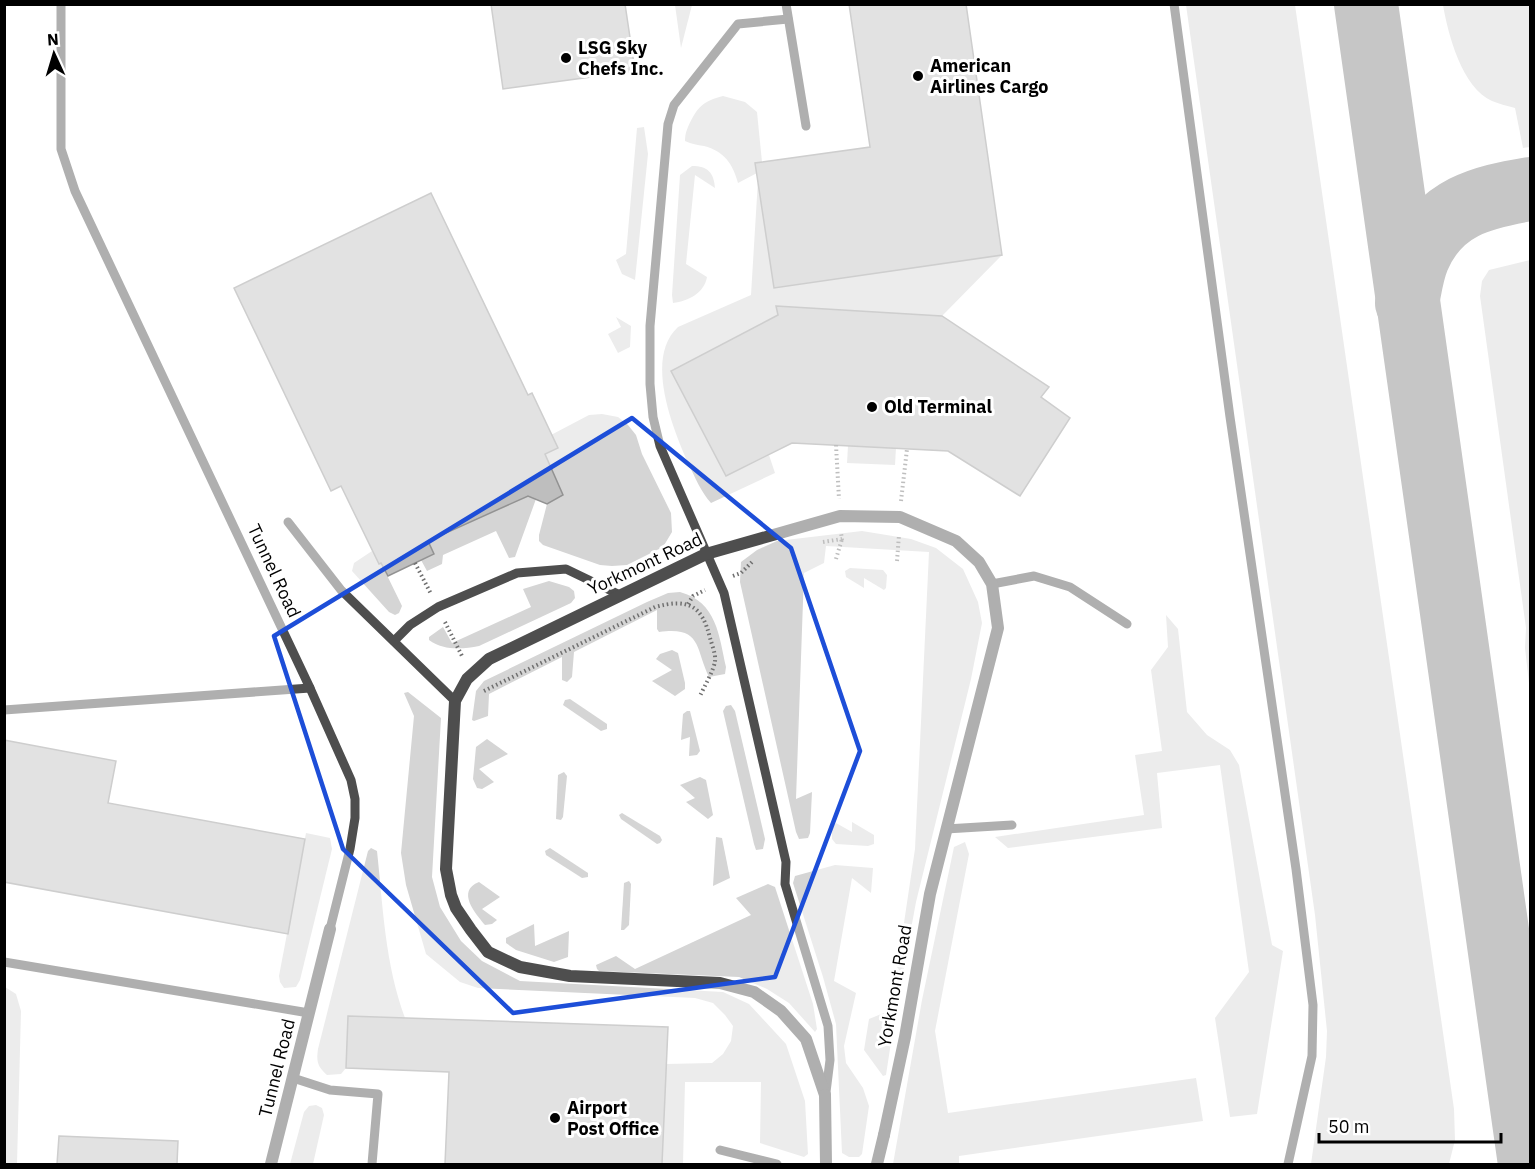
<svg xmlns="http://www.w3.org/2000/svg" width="1535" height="1169" viewBox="0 0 1535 1169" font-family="'IBM Plex Sans',sans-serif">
	<rect width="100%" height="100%" fill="#fff"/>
	<g fill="#d5d5d5">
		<path d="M675,5h17l-11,43z"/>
		<path d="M1186,5h109l159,1104 1,31 -6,24h-138l15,-107 1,-26 -12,-116z"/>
		<path d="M1443,5h87v142l-7,1 -8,-40c-7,-2 -16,-4 -23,-7 -30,-13 -44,-67 -49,-96z"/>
		<path d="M723,96l22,6 12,10 5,50 -5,11 -19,10c-5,-19 -14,-32 -34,-37 -7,-1 -12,-2 -19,-5 0,-6 1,-9 3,-14 9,-20 15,-26 35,-31z"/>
		<path d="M644,127l4,27 -13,126 -13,-6 -6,-14 10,-6 11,-126z"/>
		<path d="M692,166c16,0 22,7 23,22l-20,-13 -9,89 21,13c-3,16 -18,24 -34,26l-1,-8 8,-120z"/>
		<path d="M758,180l16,108 228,-33 -60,61 -149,-9 -122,64 55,105 43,-21 6,18 -64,30c-10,-11 -16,-26 -23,-40 -15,-34 -44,-105 -10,-136l73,-32z"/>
		<path d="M1530,260v432l-5,-44 1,-20 -46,-332 2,-15 7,-11z"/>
		<path d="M616,317l15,9 -1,21 -12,6 -10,-19 13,-7z"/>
		<path d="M602,414l16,3 10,8 8,10 6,19 29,59 1,19 -9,15 -36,18 -15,1 -12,-1 -57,-20 -4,-4v-6l8,-31 16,-9 -18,-41 6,-19 38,-20z"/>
		<path d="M848,446l48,2 -1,17 -48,-2z"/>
		<path d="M528,496l8,3 -21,58 -6,1 -13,-27 -53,24 -1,9 -15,7 -6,-11 13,-6 -6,-13z"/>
		<path d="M862,531l49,8 25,9 27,21 15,33 4,21 -11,56 -55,223 -21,114 -9,59 -3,1 -19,-26 5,-31 22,-9 24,-161 14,-297 -103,-6 -2,17 -20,10 -8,226 16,-7 -2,41 -2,5 -9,1 -3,-7 -56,-250 1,-20 16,-12 20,-9z"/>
		<path d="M372,551l7,12h2l21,43 -3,7 -4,2 -6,-3 -37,-41 2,-8z"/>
		<path d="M850,568l33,2 4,5 -1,13 -2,2 -20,-12v10l-18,-11 -1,-6z"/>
		<path d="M549,581l20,6 5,4 1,7 -4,5 -92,43c-16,3 -35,5 -50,-6v-3l14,-10 9,16 79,-36 -8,-18z"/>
		<path d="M680,592c37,10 39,44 46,75l-1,7 -16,3c-14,-29 -7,-51 -50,-45l-2,-3v-19l-83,42 -2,25 -5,5 -5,-2v-23l-73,37 -1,22 -14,5 -2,-1 4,-29 8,-10 163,-79 21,-9z"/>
		<path d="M1166,615l12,14 9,83 20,23 23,15 9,15 33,180 11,6 -26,163 -27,3 -15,-99 34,-46 -29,-207 -63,8 5,55 -154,20 -13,-11 149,-22 -9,-60 27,-4 -11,-81 17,-23z"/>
		<path d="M672,650l6,3 7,30v6l-10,7 -23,-15 20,-11 -16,-11 4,-5z"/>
		<path d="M408,692l33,26 -9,159 8,30 21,34 21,20 38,20 203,11 26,12 37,40 19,57 3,53 -4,3 -44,-14 1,-61h-76l-2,82h-21l4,-100 46,-1 11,-9 8,-13 2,-15 -8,-11 -12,-12 -18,-5 -217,-10 -18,-6 -34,-28 -20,-69 -5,-32 13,-137 -10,-23z"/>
		<path d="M570,699l37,25v5l-6,2 -38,-26 2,-5z"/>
		<path d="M731,705l4,6 30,128 -2,10 -7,1 -2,-6 -31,-133 3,-5z"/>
		<path d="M687,711h3l10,40 -3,4 -8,1 1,-19 -9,3 2,-26z"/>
		<path d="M487,739l21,15 -29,15 15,13 -12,7 -5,-1 -4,-9 3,-32z"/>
		<path d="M564,772l3,4 -4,41 -2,3 -5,-1 2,-44z"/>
		<path d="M700,777l6,3 7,35 -5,4 -22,-17 9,-4 -15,-13z"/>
		<path d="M622,813l38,23 2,4 -2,3 -3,1 -36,-25 -2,-4z"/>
		<path d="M852,822l22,13v9l-6,2 -32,-2 -4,-5v-11l4,-5 16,9z"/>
		<path d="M306,833l24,5 2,11 -32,131 -4,7 -12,1 -4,-6 -1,-6z"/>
		<path d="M716,837l6,1 8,40 -17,8z"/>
		<path d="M965,842l4,12 -34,177 13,82 248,-35 7,43 -244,35v8h-66l29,-164 32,-153z"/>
		<path d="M371,848l6,3c6,56 8,113 28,167l-56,-2 -3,52 -5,6 -14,1c-9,-8 -11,-13 -9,-26l50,-198z"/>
		<path d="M550,848l38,25v4l-6,1 -36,-23 -1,-4z"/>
		<path d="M835,865l38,3 -2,25 -19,-15 -18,103 22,12 -12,53 2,17 17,25 6,18 -7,48 -3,3h-10l-7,-4 -6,-129 -13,-47 -30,-94 2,-7z"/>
		<path d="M629,881l2,3 -2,41 -5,5h-3l3,-47z"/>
		<path d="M479,882l21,15 -18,12 15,11 -5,4 -7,1c-10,-12 -29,-34 -6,-43z"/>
		<path d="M768,884l7,3 38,117 4,25 -2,3 -26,-29 -22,-14 -28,-12 -140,-6 -2,-2 -1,-4 20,-9 19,13 116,-54 -15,-17z"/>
		<path d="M534,924l1,22 34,-15 -1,26 -14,5 -38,-12 -10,-7v-5z"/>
		<path d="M5,987l11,7 5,17 -4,153h-12z"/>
		<path d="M316,1105l6,3 2,7 -11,49h-23l14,-52 5,-6z"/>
	</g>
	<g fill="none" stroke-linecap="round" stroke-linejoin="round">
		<g stroke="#808080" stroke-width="64">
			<path d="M1366,4l164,1160"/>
			<path d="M1407,303c3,-15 5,-31 11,-45 21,-51 64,-61 112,-69"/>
		</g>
	</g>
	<g fill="#bebebe" stroke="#929292" stroke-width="1.5">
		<path d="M491,4h134l10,67 -132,18z"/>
		<path d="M849,4h117l36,251 -228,33 -19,-125 115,-16z"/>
		<path d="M431,193l97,202 4,-2 26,55 -13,6 18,41 -16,9 -19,-8 -100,45 6,13 -46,22 -7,-13 -2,1 -38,-78 -10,5 -97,-203z"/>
		<path d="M776,306l166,10 107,71 -8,10 29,21 -50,78 -72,-45 -156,-8 -66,33 -55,-105 107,-56z"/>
		<path d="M4,740l112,21 -8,42 197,36 -17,95 -284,-52z"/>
		<path d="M348,1016l320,11 -6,137h-217l4,-92 -103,-4z"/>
		<path d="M59,1136l119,5 -1,23h-120z"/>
	</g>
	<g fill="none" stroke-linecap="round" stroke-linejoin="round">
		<g stroke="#707070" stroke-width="4" stroke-dasharray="1.5 3" stroke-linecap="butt">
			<path d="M836,445l3,54"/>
			<path d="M901,501l6,-52"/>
			<path d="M823,542l19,-3 -1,-6"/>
			<path d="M836,559l6,-20"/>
			<path d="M897,561l2,-26"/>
			<path d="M415,563l16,31"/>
			<path d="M733,576l8,-3 12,-12"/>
			<path d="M688,604l5,-8 12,-6"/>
			<path d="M445,622l18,36"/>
			<path d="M484,691l171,-84c33,-9 47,-2 55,31 2,7 6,17 5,23 -1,9 -11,26 -15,35"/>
		</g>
		<g stroke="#4e4e4e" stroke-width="9">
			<path d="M61,4v145l14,42 235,497 41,92 4,19v19l-5,31 -20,80"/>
			<path d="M786,4l20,122"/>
			<path d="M1174,4l56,413 66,452 17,136 -1,51 -24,108"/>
			<path d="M788,19l-50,5 -64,81 -6,19 -18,202v58l3,33 7,29 64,147 62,269 -1,22 43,142 2,34 -4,32"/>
			<path d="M288,522l53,68 114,111"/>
			<path d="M992,584l42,-8 36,11 57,37"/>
			<path d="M394,641l16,-16 28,-18 79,-34 49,-4 54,26"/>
			<path d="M4,710l306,-22"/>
			<path d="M946,829l66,-4"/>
			<path d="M4,962l305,51"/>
			<path d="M293,1078l37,12 48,4 -6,70"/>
			<path d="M720,1150l57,14"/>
		</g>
		<g stroke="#4e4e4e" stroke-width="12">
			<path d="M825,1095l-19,-56 -25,-28 -27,-19 -34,-9 -150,-7 -50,-9 -32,-15 -17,-22 -15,-22 -5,-13 -5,-26 9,-168 12,-22 22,-20 217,-105 134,-38 60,1 56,24 23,21 13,22 6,44 -68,266 -25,143 -21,98"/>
			<path d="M271,1164l59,-235"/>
		</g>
		<g stroke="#4e4e4e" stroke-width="12">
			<path d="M825,1095l1,69"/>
			<path d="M877,1164l7,-29"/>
		</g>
	</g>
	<path d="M0 0H1535V1169H0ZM632,418l159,130 69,203 -85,226 -262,36 -170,-164 -69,-213z" fill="#fff" fill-opacity=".55" fill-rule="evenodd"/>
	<path fill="none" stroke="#1d4ed8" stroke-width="4.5" stroke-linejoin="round" d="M632,418l159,130 69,203 -85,226 -262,36 -170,-164 -69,-213z"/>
	<g fill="#000" stroke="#fff" stroke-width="2">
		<circle cx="566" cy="58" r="6"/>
		<circle cx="918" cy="76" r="6"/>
		<circle cx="872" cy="407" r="6"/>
		<circle cx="555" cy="1118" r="6"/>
	</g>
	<g text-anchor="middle" stroke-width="6" stroke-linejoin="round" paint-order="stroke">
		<g font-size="18" font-weight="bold" fill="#000" stroke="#fff" text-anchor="start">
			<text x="578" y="54">LSG Sky<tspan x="578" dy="21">Chefs Inc.</tspan></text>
			<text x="930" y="72">American<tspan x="930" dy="21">Airlines Cargo</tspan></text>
			<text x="884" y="413">Old Terminal</text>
			<text x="567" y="1114">Airport<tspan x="567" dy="21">Post Office</tspan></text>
		</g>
		<g font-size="18" fill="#000" stroke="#fff">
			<text transform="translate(645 564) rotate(-25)" y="6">Yorkmont Road</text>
			<text transform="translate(274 571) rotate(65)" y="6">Tunnel Road</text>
			<text transform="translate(895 986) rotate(-80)" y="6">Yorkmont Road</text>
			<text transform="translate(277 1068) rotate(-76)" y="6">Tunnel Road</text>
		</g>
	</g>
	<rect width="1535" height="1169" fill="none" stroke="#000000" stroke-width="12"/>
	<g transform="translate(54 54) rotate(356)" stroke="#ffffff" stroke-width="4.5" paint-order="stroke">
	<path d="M0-4.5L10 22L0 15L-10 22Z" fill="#000000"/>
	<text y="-9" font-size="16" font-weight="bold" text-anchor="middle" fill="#000000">N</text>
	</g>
	<path d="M1319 1133v9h182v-9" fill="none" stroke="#000000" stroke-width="3"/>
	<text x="1328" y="1133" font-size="18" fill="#000000" stroke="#ffffff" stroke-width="4.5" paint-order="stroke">50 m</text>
</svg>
